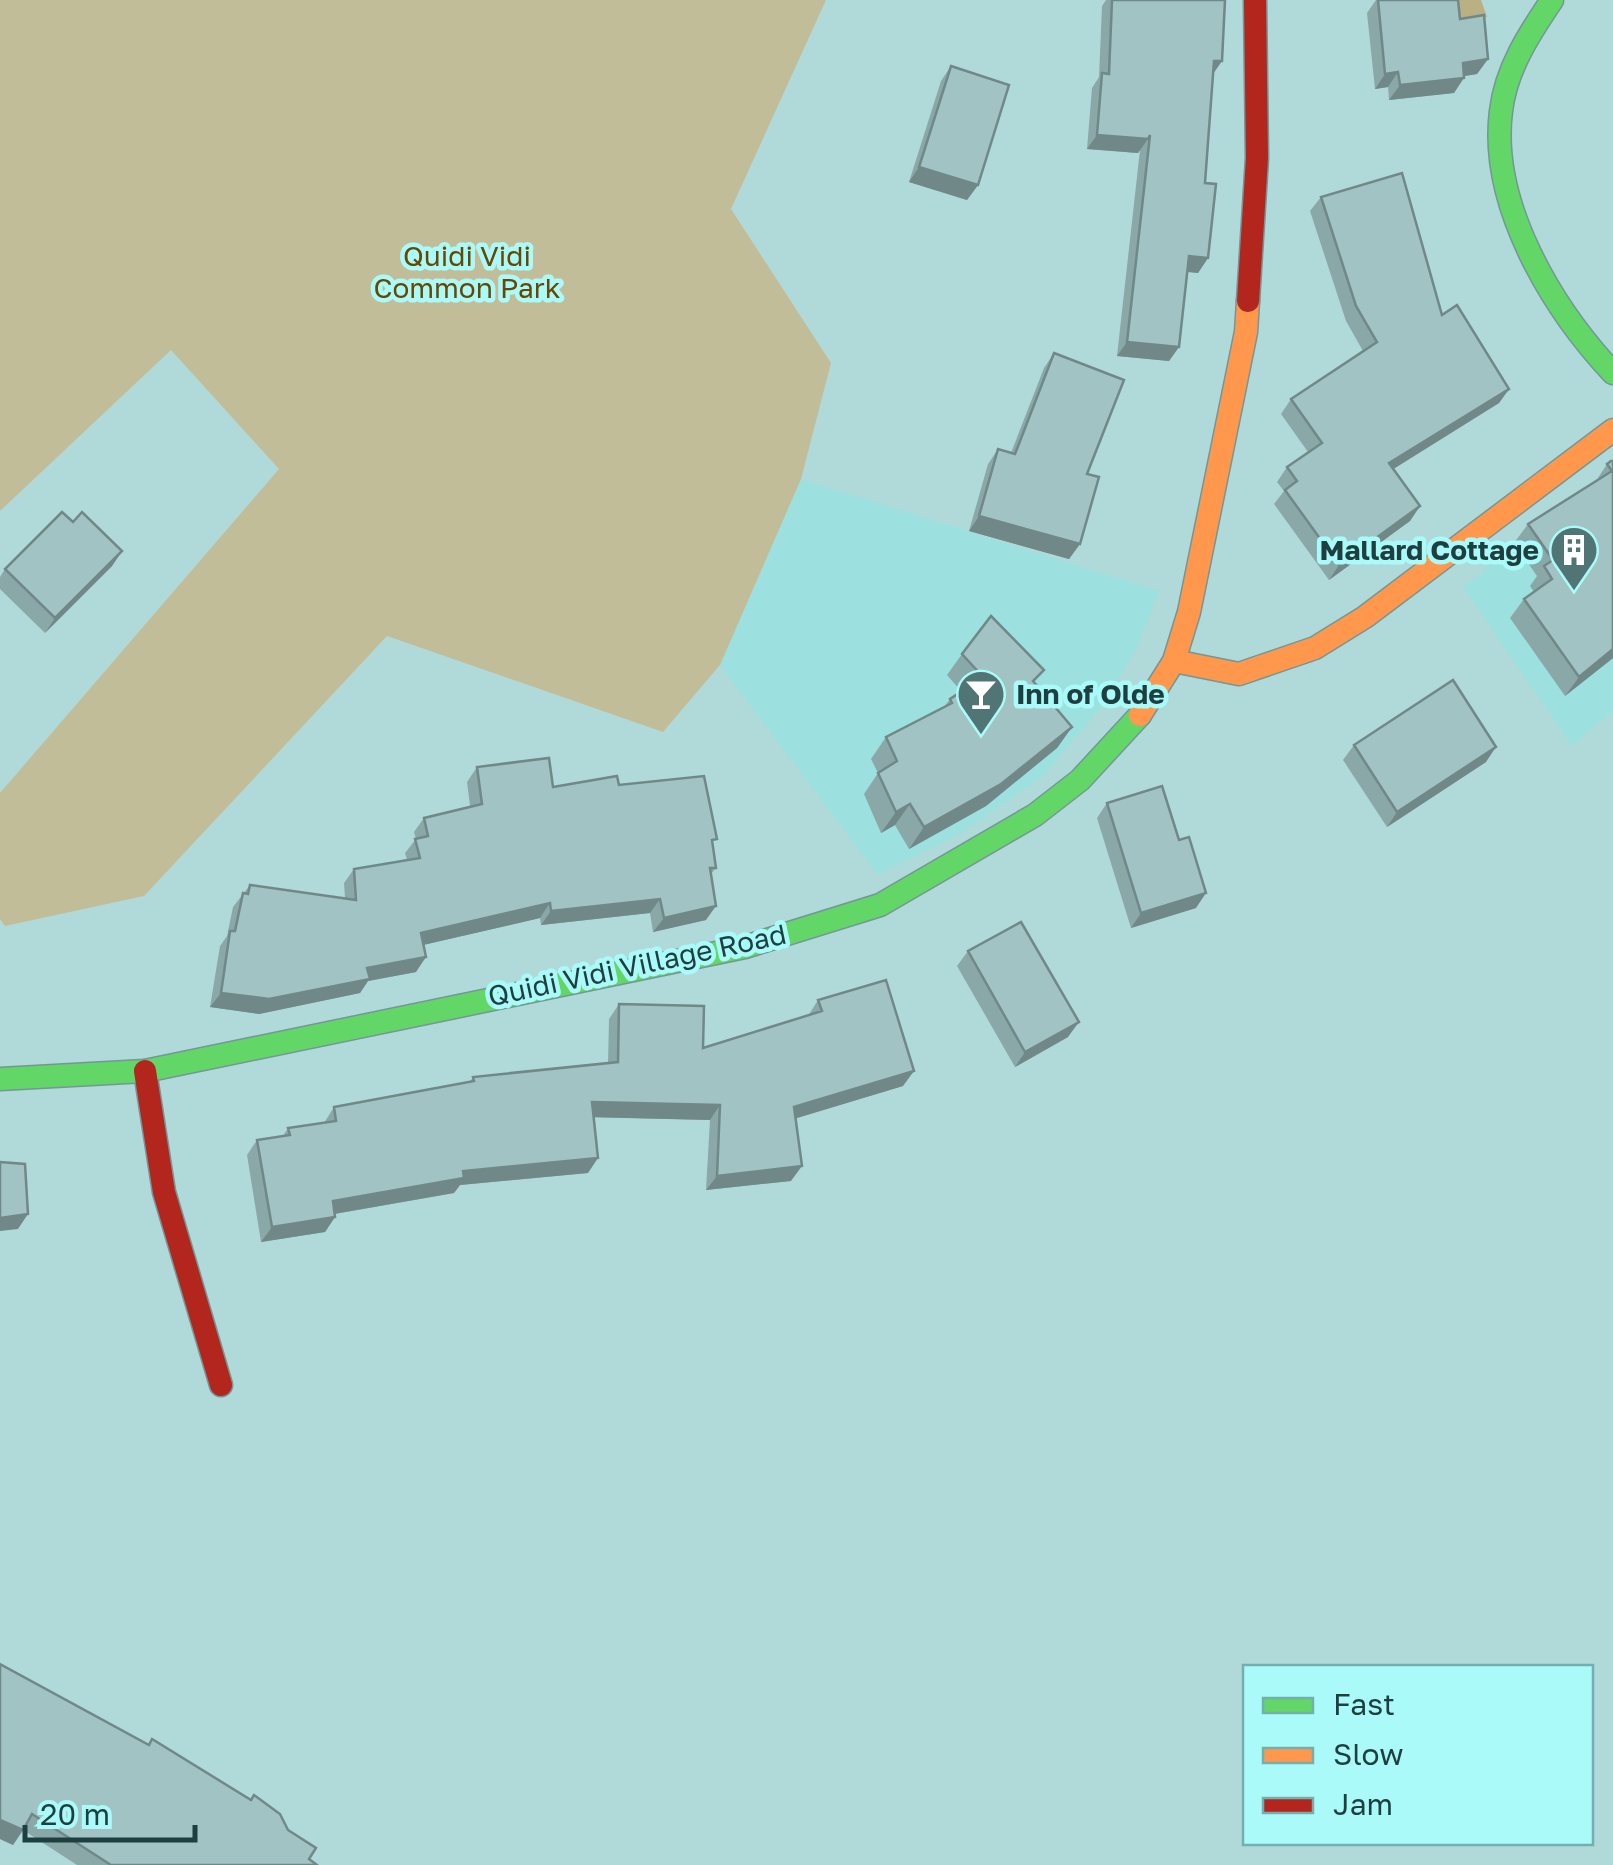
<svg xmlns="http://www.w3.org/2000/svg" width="1613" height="1865" viewBox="0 0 1613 1865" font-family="'Golos Text',sans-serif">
	<rect width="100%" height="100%" fill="#b0dada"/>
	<g fill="#9ce0e0">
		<path d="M1613,468v242l-41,36 -109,-159z"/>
		<path d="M801,479l358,112 -21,55 -35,59 -59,70 -83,58 -83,42 -158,-210z"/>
	</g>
	<path fill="#c2bd99" d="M0,0h826l-95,209 100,154 -30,116 -81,186 -57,67 -276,-96 -243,260 -139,30 -5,-7v-126l279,-324 -108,-119 -171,161z"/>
	<path fill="#bab083" d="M1381,0h100l6,17 -25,10z"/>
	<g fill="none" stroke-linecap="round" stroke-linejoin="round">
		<g stroke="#749696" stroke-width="25">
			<g id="fast">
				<path d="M1552,0c-23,34 -46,69 -51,111 -12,93 51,197 112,262"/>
				<path d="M0,1079l145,-8 600,-124 135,-42 155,-90 45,-35 60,-65"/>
			</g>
		</g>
		<g stroke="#749696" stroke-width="25">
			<g id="slow">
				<path d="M1174,661l65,13 76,-26 50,-31 248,-187"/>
				<path d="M1140,715l34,-54 15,-49 57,-280 2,-31"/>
			</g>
		</g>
		<g stroke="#749696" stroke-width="25">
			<g id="jam">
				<path d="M1248,301l9,-143 -2,-158"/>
				<path d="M145,1071l19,121 57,193"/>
			</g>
		</g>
		<use href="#fast" stroke="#63d668" stroke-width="22"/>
		<use href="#slow" stroke="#ff974d" stroke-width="22"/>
		<use href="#jam" stroke="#b3261e" stroke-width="22"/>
	</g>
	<g fill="#8aa8a8">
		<path d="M1106,0h119l-3,61 -9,13 -8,109 3,75 -10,15 -10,-1 -9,75 -10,14 -52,-5 23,-206 -2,3 -51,-4 5,-61 7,-11 3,-71z"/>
		<path d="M1376,0h82l2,19 28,40 -11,15 -13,2 -10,17 -65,7 -1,-13 -13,2 -8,-76z"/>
		<path d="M951,66l27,119 -11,15 -58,-18 32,-101z"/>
		<path d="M1321,197l121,118 67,74 -10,14 -106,66 27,37 -10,15 -81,59 -55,-76 10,-13 -7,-9 10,-15 21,-15 -27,-38 10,-15 72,-48 -17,-30 -36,-110z"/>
		<path d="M1054,353l33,121 -7,70 -11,15 -100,-28 19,-67 10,-15 13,4 33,-85z"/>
		<path d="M1613,461v197l-48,38 -55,-78 14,-19 10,-7 -4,-6 7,-10 -23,-33 14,-19 68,-43 11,-17z"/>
		<path d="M73,522l49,29 -10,15 -67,67 -45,-44v-12l5,-8z"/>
		<path d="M962,654l73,29 37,44 -15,21 -71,58 -77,43 -14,-24 -14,8 -17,-39 14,-21 -7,-14 15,-22 58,-30 6,-8 11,-8 -14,-16z"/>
		<path d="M1354,745l132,17 -99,65 -44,-67z"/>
		<path d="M477,767l76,20 66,-2 94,60 3,23 -5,6 -5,46 -53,12 -3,-19 -109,12 -1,-7 -117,27 -7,27 -48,9 -8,12 -101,21 -49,-7 10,-61 7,-10 6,-29 17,-22 95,13 -1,-15 10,-14 53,-9 -2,-7 11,-14 -2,-7 10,-14 46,-12 -3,-24z"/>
		<path d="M1107,803l89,105 -65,20 -34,-110z"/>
		<path d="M968,951l100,86 -53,30 -58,-101z"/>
		<path d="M818,1000l85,86 -107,32 -5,63 -85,9 4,-70 -116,-3 -6,56 -128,12 -6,8 -119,21v3l-10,15 -64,10 -14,-87 10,-15 26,-4 5,-8 36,-5 10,-16 136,-25 3,-5 135,-14 1,-44 10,-15 84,44 105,-32z"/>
		<path d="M0,1664l288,166 21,29 8,6h-240l-54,-35 -10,15 -13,-6z"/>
	</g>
	<g fill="#718888">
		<path d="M1488,59l-11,15 -24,4 10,-15z"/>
		<path d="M1214,61h8l-10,14z"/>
		<path d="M1398,72l-10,15 -13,2 10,-15z"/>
		<path d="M1464,78l-10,15 -65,7 11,-15z"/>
		<path d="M1097,135l51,4 -10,14 -51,-4z"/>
		<path d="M919,167l59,18 -11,15 -58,-18z"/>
		<path d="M1189,256l19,2 -10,15 -19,-2z"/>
		<path d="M1127,342l52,5 -10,14 -52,-5z"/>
		<path d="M1509,389l-10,14 -120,75 10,-15z"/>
		<path d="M1420,506l-10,15 -81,59 10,-15z"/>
		<path d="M979,516l101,28 -11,15 -100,-28z"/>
		<path d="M122,551l-10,15 -67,67 10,-15z"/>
		<path d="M1613,649v9l-48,38 14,-19z"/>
		<path d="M1072,727l-15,21 -71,58 -77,43 15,-22z"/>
		<path d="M1496,747l-10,15 -99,65 10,-15z"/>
		<path d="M910,804l-15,21 -14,8 15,-21z"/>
		<path d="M1206,893l-10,15 -65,20 10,-15z"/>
		<path d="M660,899l-10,14 -109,12 10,-14z"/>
		<path d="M550,903l-10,15 -130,30 11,-15z"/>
		<path d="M716,906l-10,14 -53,12 11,-14z"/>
		<path d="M426,957l-10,15 -48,9 -8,12 -101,21 -49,-7 11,-14z"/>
		<path d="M1079,1022l-11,15 -53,30 10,-15z"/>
		<path d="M914,1071l-11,15 -119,36 10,-15z"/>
		<path d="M592,1102l128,3 -10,15 -128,-3z"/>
		<path d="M598,1158l-10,15 -128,12 -6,8 -132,23 11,-15 130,-30z"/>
		<path d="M802,1166l-11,15 -85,9 11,-14z"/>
		<path d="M28,1214l-10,15 -18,2v-13z"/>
		<path d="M335,1217l-10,15 -64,10 11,-15z"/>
		<path d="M0,1820l23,10 -10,15 -13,-6z"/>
	</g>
	<g fill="#a1c3c3" stroke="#718888" stroke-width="2.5">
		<path d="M1112,0h113l-3,61h-8l-9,122 11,1 -8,74 -19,-2 -10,91 -52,-5 23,-207 -2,4 -51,-4 5,-62 7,1z"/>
		<path d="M1378,0h80l2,19 24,-4 4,44 -25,4 1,15 -64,7 -2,-13 -13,2z"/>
		<path d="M951,66l58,19 -31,100 -59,-18z"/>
		<path d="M1402,173l40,142 15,-10 52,84 -120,74 31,43 -81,59 -54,-75 12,-9 -10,-14 35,-24 -31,-44 86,-57 -21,-36 -35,-109z"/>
		<path d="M1054,353l70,27 -37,94 12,3 -19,67 -101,-28 19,-67 17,5z"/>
		<path d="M1611,461h2v188l-34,28 -55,-78 28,-20 -8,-13 9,-6 -25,-36 84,-53 -5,-7z"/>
		<path d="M62,512l11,10 9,-10 40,39 -67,67 -50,-49z"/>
		<path d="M991,616l53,54 -11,11 39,46 -71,57 -77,43 -14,-23 -14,8 -18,-39 19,-12 -11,-24 66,-34 -2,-4 33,-22 -21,-23z"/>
		<path d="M1453,680l43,67 -99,65 -43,-67z"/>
		<path d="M549,758l4,29 64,-11 2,9 85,-9 13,63 -5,1 4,28h-6l6,38 -52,12 -4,-19 -109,12 -1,-8 -129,30 5,24 -59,11 3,11 -101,20 -48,-6 9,-62h5l8,-38 5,1 2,-9 106,15 -2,-31 66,-11 -5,-19 13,-3 -4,-18 58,-14 -5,-37z"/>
		<path d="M1162,786l17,54 10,-3 17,56 -65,20 -34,-110z"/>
		<path d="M1021,922l58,100 -54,30 -57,-101z"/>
		<path d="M886,980l28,91 -120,36 8,59 -85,10 3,-71 -128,-3 6,56 -135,13 1,7 -131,23 2,16 -63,10 -15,-87 33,-5 -2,-7 48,-7 -2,-14 140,-26 -1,-4 145,-15 1,-58 85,2 -1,42 119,-37 -4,-11z"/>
		<path d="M0,1162l25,2 3,50 -28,4z"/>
		<path d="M0,1664l149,81 3,-6 99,61 3,-5 26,19 8,16 28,18 -7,11 8,6h-206l-79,-51 -9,16 -23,-10z"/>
	</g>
	<defs>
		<g id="building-pin" transform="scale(2.5)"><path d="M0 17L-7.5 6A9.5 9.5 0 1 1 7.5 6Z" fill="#517575" stroke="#abfafa"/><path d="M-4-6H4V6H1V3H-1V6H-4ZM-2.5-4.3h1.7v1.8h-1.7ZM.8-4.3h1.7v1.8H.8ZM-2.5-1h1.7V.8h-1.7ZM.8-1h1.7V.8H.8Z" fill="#fff"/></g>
		<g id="bar-pin" transform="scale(2.5)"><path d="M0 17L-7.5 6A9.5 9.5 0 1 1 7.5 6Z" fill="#517575" stroke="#abfafa"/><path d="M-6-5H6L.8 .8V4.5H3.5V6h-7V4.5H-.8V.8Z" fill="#fff"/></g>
	</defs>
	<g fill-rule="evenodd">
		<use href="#building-pin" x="1574" y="550"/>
		<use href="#bar-pin" x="981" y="694"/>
	</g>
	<g text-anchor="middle" stroke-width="9" stroke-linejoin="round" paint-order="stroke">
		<g font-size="28" fill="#694602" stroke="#abfafa">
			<text x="467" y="266">Quidi Vidi<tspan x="467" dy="32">Common Park</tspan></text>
		</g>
		<g font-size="28" font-weight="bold" fill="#1e3f3f" stroke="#abfafa" text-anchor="end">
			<text x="1539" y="560">Mallard Cottage</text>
			<text x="1016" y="704" text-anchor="start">Inn of Olde</text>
		</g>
		<g font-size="28" fill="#1e3f3f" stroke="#abfafa">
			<text transform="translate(637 965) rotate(-12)" y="10">Quidi Vidi Village Road</text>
		</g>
	</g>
	<rect x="1243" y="1665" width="350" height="180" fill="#abfafa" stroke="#73afaf" stroke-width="2.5"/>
	<rect x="1263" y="1698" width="50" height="15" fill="#63d668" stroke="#73afaf" stroke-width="2.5"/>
	<text x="1333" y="1715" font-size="30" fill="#1e3f3f">Fast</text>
	<rect x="1263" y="1748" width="50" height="15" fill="#ff974d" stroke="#73afaf" stroke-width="2.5"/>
	<text x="1333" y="1765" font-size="30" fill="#1e3f3f">Slow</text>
	<rect x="1263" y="1798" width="50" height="15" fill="#b3261e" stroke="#73afaf" stroke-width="2.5"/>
	<text x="1333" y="1815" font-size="30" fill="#1e3f3f">Jam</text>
	<path d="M25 1825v15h170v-15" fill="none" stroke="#1e3f3f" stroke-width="5"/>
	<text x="40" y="1825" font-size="30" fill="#1e3f3f" stroke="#abfafa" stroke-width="8" paint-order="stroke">20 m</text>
</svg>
